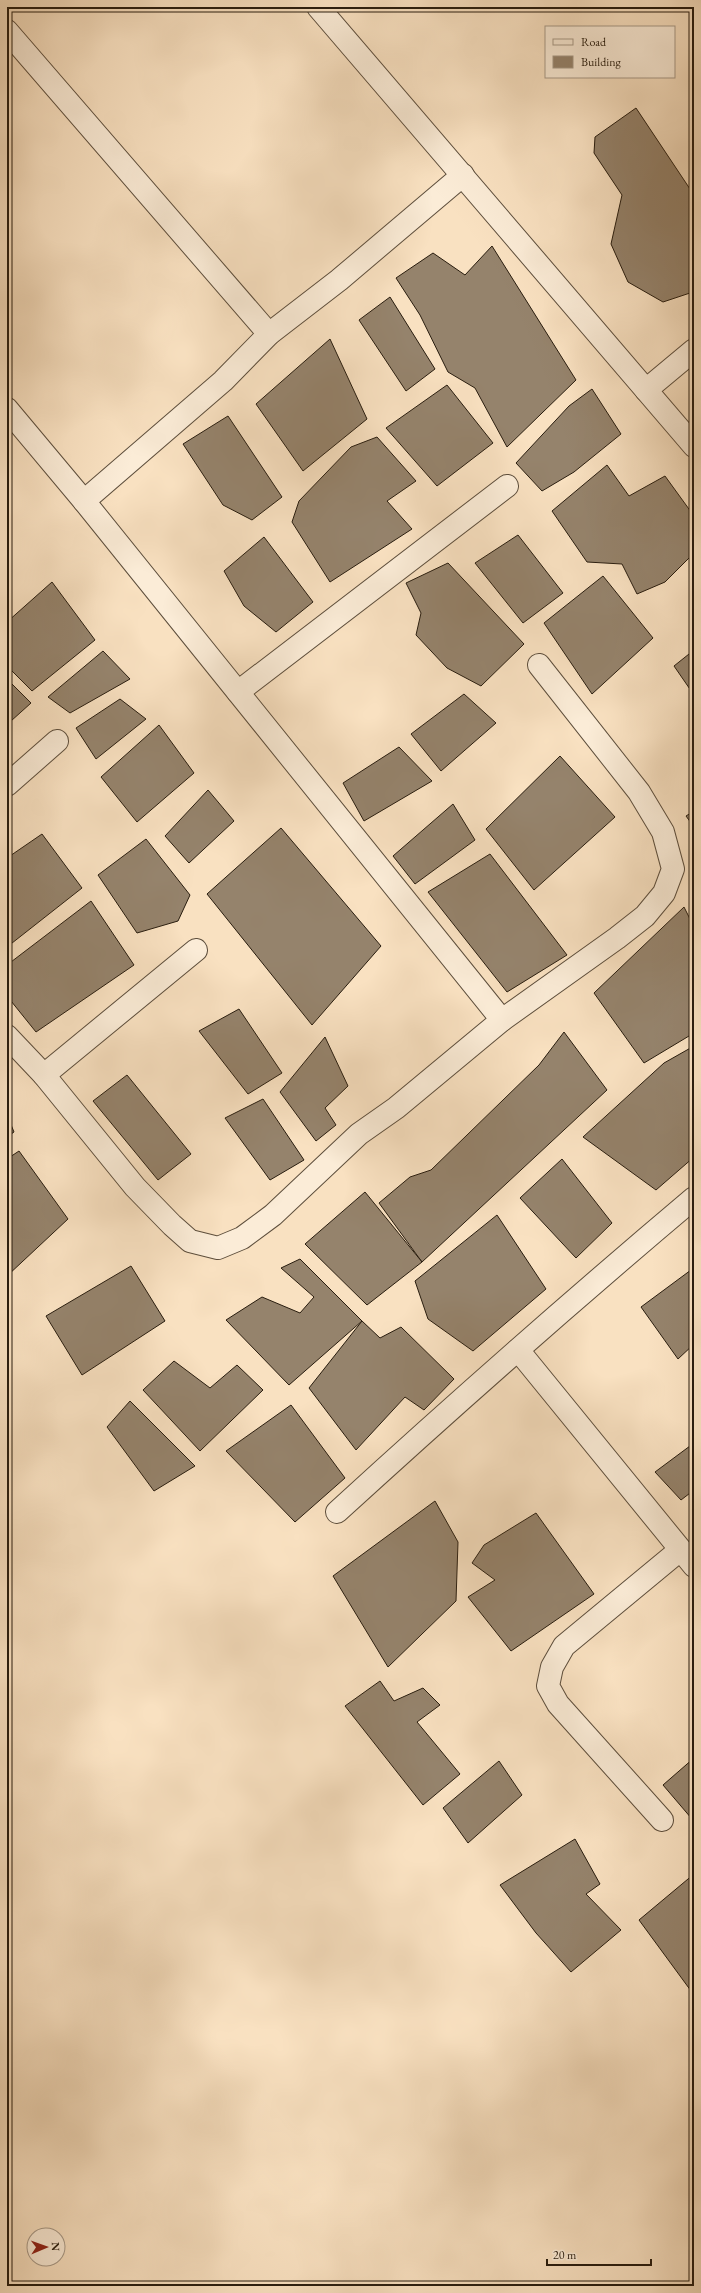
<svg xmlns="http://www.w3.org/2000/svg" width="701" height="2293" viewBox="0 0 701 2293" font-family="'EB Garamond',serif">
	<rect width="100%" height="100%" fill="#f9e1c1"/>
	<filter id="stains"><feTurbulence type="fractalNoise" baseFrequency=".005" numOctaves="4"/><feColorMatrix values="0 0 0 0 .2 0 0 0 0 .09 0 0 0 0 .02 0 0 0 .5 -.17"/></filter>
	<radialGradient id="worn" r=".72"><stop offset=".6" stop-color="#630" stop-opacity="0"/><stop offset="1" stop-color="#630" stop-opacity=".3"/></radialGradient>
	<g fill="#95836c" stroke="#291d0f">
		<path d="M636,108l58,87v99l-4,-1 -27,9 -35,-20 -17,-38 11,-49 -28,-42 1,-16z"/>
		<path d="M492,246l84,134 -69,67 -32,-59 -27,-16 -28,-57 -24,-37 37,-25 32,22z"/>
		<path d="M390,297l45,72 -29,22 -47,-71z"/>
		<path d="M330,339l37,80 -64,52 -47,-67z"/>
		<path d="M447,385l46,58 -56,43 -51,-58z"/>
		<path d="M592,389l29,45 -47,38 -32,19 -26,-28 53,-57z"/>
		<path d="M228,416l54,81 -30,23 -29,-15 -40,-61z"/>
		<path d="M377,437l39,44 -29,20 25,28 -82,53 -38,-60 7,-21 52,-54z"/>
		<path d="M607,465l22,31 36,-20 29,40v37l-29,29 -28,12 -15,-30 -35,-2 -35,-51z"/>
		<path d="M518,535l45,58 -40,30 -48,-60z"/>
		<path d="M264,537l49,65 -37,30 -32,-26 -20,-35z"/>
		<path d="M448,563l76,81 -43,42 -34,-18 -31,-33 5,-22 -15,-30z"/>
		<path d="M603,576l50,62 -61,56 -48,-71z"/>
		<path d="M52,582l43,58 -63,51 -25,-25v-44z"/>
		<path d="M694,650v45l-20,-29z"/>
		<path d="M103,651l27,28 -60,34 -22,-16z"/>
		<path d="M7,679l24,24 -20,18 -4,-4z"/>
		<path d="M464,694l32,29 -55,48 -30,-37z"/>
		<path d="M120,699l26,20 -50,40 -20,-31z"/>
		<path d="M159,725l35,48 -57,49 -36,-45z"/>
		<path d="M399,747l33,34 -68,40 -21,-38z"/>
		<path d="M560,756l55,61 -81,73 -48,-61z"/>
		<path d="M208,790l26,31 -45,42 -24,-27z"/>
		<path d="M453,804l22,36 -60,44 -22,-28z"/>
		<path d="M694,811v16l-8,-11z"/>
		<path d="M281,828l100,118 -69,79 -105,-131z"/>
		<path d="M42,834l40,54 -75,59v-89z"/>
		<path d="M146,839l44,56 -12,26 -41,12 -39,-58z"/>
		<path d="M490,854l77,101 -60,37 -79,-100z"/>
		<path d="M91,901l43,64 -98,67 -29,-36v-31z"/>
		<path d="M684,907l10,20v106l-50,30 -50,-70z"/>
		<path d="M239,1009l43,64 -34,21 -49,-63z"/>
		<path d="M564,1032l43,58 -185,172 -43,-59 31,-26 21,-7 108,-105z"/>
		<path d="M325,1037l23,49 -23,22 11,17 -20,16 -36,-49z"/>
		<path d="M694,1046v111l-38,33 -73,-53 81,-74z"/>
		<path d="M127,1075l64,79 -33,26 -65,-79z"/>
		<path d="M263,1099l41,61 -34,20 -45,-62z"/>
		<path d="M7,1115l7,17 -7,5z"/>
		<path d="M19,1151l49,68 -61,57v-117z"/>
		<path d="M562,1159l50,64 -36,35 -56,-60z"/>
		<path d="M365,1192l57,70 -55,43 -62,-61z"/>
		<path d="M497,1215l49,74 -73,62 -45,-32 -13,-38z"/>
		<path d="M300,1259l62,62 -73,64 -63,-65 36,-23 38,16 14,-16 -33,-29z"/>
		<path d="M131,1266l34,55 -83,54 -36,-59z"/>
		<path d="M691,1270l3,3v71l-16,15 -37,-52z"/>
		<path d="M362,1321l18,17 21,-11 53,52 -30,31 -19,-13 -49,53 -47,-62z"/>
		<path d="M174,1361l36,27 27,-23 26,25 -63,61 -57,-61z"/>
		<path d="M130,1401l65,65 -41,25 -47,-64z"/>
		<path d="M291,1405l54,73 -50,44 -69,-71z"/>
		<path d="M694,1443v47l-13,10 -26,-28z"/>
		<path d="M435,1501l23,41 -2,59 -68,66 -55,-91z"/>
		<path d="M536,1513l58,81 -83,57 -43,-54 27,-17 -23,-17 12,-18z"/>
		<path d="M380,1681l14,20 29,-13 17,17 -23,17 43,52 -37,31 -78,-99z"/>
		<path d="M694,1758v60l-2,1 -29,-34z"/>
		<path d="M499,1761l23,34 -54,48 -25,-35z"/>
		<path d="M575,1839l25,45 -14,10 35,36 -50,42 -35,-39 -36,-48z"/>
		<path d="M694,1874v121l-55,-75z"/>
	</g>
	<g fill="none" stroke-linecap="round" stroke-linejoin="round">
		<g stroke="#5d4e3c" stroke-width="24">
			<g id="minor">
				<path d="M318,7l376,439"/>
				<path d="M7,31l262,303"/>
				<path d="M646,390l48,-40"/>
				<path d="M7,409l77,92 418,519 115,-82 28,-22 19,-23 9,-24 -10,-37 -24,-40 -100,-127"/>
				<path d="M84,501l139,-120 46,-47 70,-54 124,-105"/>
				<path d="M238,692l269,-206"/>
				<path d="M7,785l50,-44"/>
				<path d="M7,1036l37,39 91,112 37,38 18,16 28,7 24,-10 31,-23 86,-81 37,-26 106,-88"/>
				<path d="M44,1075l152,-125"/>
				<path d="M518,1350l176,216"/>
				<path d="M337,1512c117,-107 236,-212 357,-314"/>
				<path d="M662,1820l-104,-116 -10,-18 4,-19 12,-21 116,-96"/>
			</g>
		</g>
		<use href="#minor" stroke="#fbecd7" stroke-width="22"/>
	</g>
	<rect width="701" height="2293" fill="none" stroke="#f9e1c1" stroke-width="24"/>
	<rect x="8" y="8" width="685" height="2277" fill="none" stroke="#291d0f" stroke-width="2"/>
	<rect x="12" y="12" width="677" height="2269" fill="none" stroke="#291d0f"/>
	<rect x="545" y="26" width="130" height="52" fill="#fbecd7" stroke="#a79987"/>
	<rect x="553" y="39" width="20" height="6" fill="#fbecd7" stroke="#a79987"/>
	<text x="581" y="46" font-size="12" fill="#291d0f">Road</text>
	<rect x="553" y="56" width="20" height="12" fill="#95836c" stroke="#a79987"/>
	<text x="581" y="66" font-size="12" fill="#291d0f">Building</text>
	<g transform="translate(46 2247) rotate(88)"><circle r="19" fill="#fbecd7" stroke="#a79987"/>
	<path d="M0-3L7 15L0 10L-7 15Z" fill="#8f2418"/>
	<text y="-6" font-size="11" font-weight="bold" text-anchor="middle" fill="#291d0f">N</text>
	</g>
	<path d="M547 2259v6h104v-6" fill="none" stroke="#291d0f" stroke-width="2"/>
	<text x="553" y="2259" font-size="12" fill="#291d0f" stroke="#fbecd7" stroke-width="3" paint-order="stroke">20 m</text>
	<rect width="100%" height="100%" filter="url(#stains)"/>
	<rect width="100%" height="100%" fill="url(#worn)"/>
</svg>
